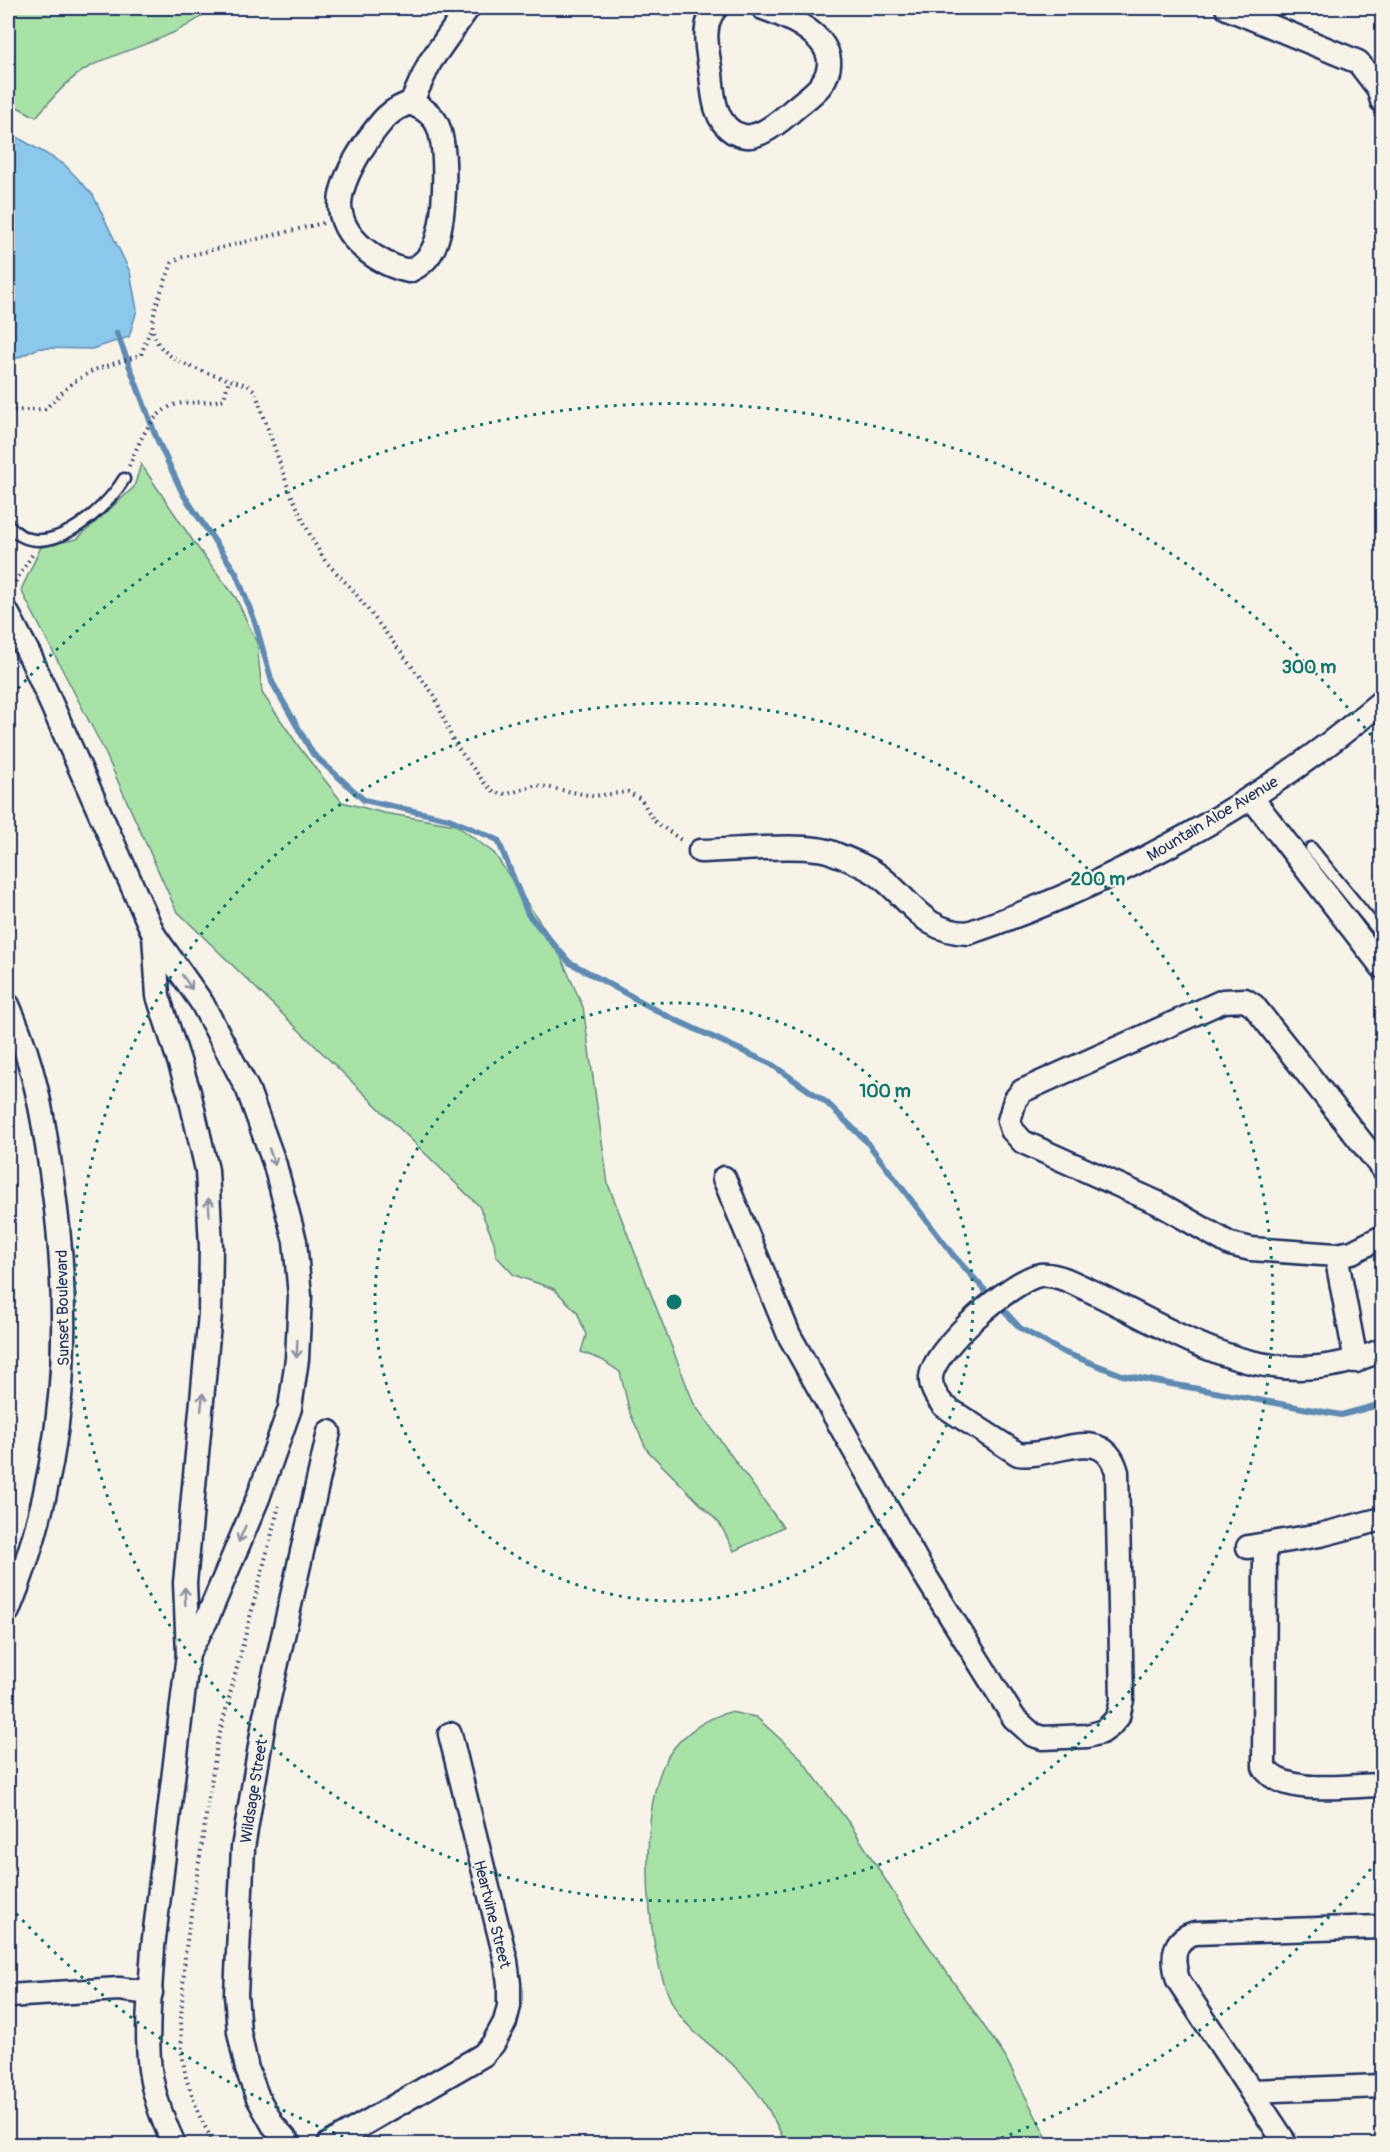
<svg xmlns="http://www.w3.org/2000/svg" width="1390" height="2152" viewBox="0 0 1390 2152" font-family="Pangolin,sans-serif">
	<rect width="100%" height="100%" fill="#f7f3e8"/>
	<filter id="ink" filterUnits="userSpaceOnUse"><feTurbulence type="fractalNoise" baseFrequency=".0167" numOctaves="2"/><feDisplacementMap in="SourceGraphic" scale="12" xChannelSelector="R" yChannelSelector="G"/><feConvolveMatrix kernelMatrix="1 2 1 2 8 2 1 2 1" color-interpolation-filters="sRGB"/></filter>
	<g filter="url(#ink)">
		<g fill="#a9e2a7" stroke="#628882" stroke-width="1.5">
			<path d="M8,8h204c-35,31 -81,38 -121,58 -23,12 -38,32 -55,51l-28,-15z"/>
			<path d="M141,464l54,80 41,54 21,45 5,50 40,58 40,51 42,11 72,12 38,28 62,93 27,61 25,177 86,220 89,123 -49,24 -14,-27 -73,-74 -17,-37 -10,-41 -18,-12 -21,-8 5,-17 -9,-23 -23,-23 -40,-14 -18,-19 -2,-14 -15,-36 -303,-296 -73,-162 -82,-158 20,-43 36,-8 57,-52z"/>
			<path d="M730,1712l26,5 43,39 53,71 60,95 92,133 46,89h-264c-13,-28 -26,-53 -49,-75 -19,-20 -43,-33 -59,-56 -34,-51 -40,-195 -14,-249 11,-25 40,-46 66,-52z"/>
		</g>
		<path fill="#8bc8eb" stroke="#5e8bb3" stroke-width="1.5" d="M8,132l56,32 29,31 37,77 7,38 -8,27 -37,12 -53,-1 -31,14z"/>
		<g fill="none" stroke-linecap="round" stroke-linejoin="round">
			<g stroke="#5e8bb3" stroke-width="6">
				<path d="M117,333l40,106 26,55 53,79 19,49 17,60 41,72 51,46 85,19 49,21 30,74 41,48 98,54 104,48 56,39 40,39 86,113 39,43"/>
				<path d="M999,1305l21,23 43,24 59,23 219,40 41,-11"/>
			</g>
			<g stroke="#1b2f5e" stroke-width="15">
				<g id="lane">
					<path d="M8,524c33,44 97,-13 116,-45"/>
					<path d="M1311,848l71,87"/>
				</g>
			</g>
			<g stroke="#1b2f5e" stroke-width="27">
				<g id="street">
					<path d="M716,8c-16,17 -8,45 -5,66 2,20 3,46 22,58 6,3 12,5 18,4 14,-2 32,-17 43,-27 8,-7 20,-15 27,-24 29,-41 -27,-66 -58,-77"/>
					<path d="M1227,8l131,54 20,26 4,13"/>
					<path d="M411,103c10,5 19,9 25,19 13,24 9,95 0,120 -5,15 -14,23 -27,29 -29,-6 -69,-32 -69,-67 1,-22 15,-45 27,-63 13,-18 22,-32 44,-38z"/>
					<path d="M411,103l19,-41 38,-54"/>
					<path d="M8,614l23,44 123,277 48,68 46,87 27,75 20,76 5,55 -3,63 -7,49 -32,90 -52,123 -18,32"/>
					<path d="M1251,797l131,170"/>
					<path d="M700,851c30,0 109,-9 133,2 17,7 36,14 49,25 31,25 42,54 86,55 150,-51 294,-130 414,-232"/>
					<path d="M154,935l4,61 31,96 18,78 4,77 -1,67 -25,269 3,71 -35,293c-2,37 -7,76 -4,113 2,28 13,59 25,84"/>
					<path d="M8,1005c26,58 34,105 43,167 23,152 16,295 -43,439"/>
					<path d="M1382,1168l-128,-162 -9,-6 -22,1 -201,90 -7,9 -6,21 3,9 11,12 135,61 72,41 21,5 85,6 16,-3 30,-15"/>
					<path d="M724,1178l65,157 134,237 91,146 19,17 10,3 44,-2 15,-4 8,-6 8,-9 4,-17 -5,-228c-14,-51 -64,-13 -99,-18l-74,-48c-7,-8 -14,-18 -13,-29 3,-29 81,-97 109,-102 10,-1 19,2 27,5 107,47 194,123 315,70"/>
					<path d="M1336,1255l20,106"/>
					<path d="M1265,1545l-1,222c17,30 88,18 118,18"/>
					<path d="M1248,1547l72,-12 62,-16"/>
					<path d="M8,1996l111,-7 32,4"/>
					<path d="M1251,2091l131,-5"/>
					<path d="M290,2144l-17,-19 -15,-27 -11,-29 -8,-37 -3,-38 7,-146 22,-132 64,-284"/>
					<path d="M329,2144l154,-89 10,-11 12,-22 4,-16v-22l-3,-23 -56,-227"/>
					<path d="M1286,2144l-108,-164c-6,-21 -7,-40 17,-47l187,-6"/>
				</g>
			</g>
			<g stroke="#1b2f5e" stroke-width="4" stroke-dasharray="1.5 4.5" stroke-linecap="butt">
				<path d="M323,223l-144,35 -7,5c-6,18 -17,39 -19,58 -6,43 67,54 96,65l6,5 34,99 23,49 13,22 27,28 82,106 20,48 32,42 10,8 12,1 28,-9 57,11 35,-4 13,7 13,22 30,21"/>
				<path d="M8,411l37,-2 27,-26 22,-13 47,-15 10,-28"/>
				<path d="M129,466c10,-23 21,-54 48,-62 16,-3 33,0 47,-5l5,-20"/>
				<path d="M9,592l25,-40"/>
				<path d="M214,2144l-15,-29 -13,-37 -4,-24 -1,-35 4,-65 32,-210 62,-238"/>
			</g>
			<use href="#lane" stroke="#f7f3e8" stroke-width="10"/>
			<use href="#street" stroke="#f7f3e8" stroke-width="22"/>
		</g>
		<defs><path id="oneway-shaft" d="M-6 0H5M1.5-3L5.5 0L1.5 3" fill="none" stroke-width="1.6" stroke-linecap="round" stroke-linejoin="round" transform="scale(1.5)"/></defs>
		<g stroke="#8991a3">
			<use href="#oneway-shaft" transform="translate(187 982) rotate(55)"/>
			<use href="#oneway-shaft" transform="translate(272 1157) rotate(71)"/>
			<use href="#oneway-shaft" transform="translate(209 1207) rotate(-93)"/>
			<use href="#oneway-shaft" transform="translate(297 1349) rotate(93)"/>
			<use href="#oneway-shaft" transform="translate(202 1402) rotate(-84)"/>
			<use href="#oneway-shaft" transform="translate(242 1534) rotate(113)"/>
			<use href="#oneway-shaft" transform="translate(185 1596) rotate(-92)"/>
		</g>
	</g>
	<g fill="none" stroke="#0f766e" stroke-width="3" stroke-dasharray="3 6">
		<circle cx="674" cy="1302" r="299"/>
		<circle cx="674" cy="1302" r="599"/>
		<path d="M1382 1855A898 898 0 0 1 988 2143M360 2143A898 898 0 0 1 12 1909M12 695A898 898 0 0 1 1382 749"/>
	</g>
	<g text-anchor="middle" stroke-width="4.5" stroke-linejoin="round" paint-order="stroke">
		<g font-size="16" fill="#1b2f5e" stroke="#f7f3e8">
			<text transform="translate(1212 818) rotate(-31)" y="6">Mountain Aloe Avenue</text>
			<text transform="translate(62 1308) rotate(-91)" y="6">Sunset Boulevard</text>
			<text transform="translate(253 1791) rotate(-81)" y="6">Wildsage Street</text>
			<text transform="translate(493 1914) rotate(76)" y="6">Heartvine Street</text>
		</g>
	</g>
	<circle cx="674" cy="1302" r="9" fill="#0f766e" stroke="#f7f3e8" stroke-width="3"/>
	<g font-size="18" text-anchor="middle" font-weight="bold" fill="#0f766e" stroke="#f7f3e8" stroke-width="4.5" stroke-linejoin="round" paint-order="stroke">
		<text x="1309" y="673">300 m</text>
		<text x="1098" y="885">200 m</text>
		<text x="885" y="1097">100 m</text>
	</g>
	<rect width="1390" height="2152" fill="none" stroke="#f7f3e8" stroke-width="30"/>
	<rect x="15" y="15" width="1360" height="2122" fill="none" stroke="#1b2f5e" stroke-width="2" filter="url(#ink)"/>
</svg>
